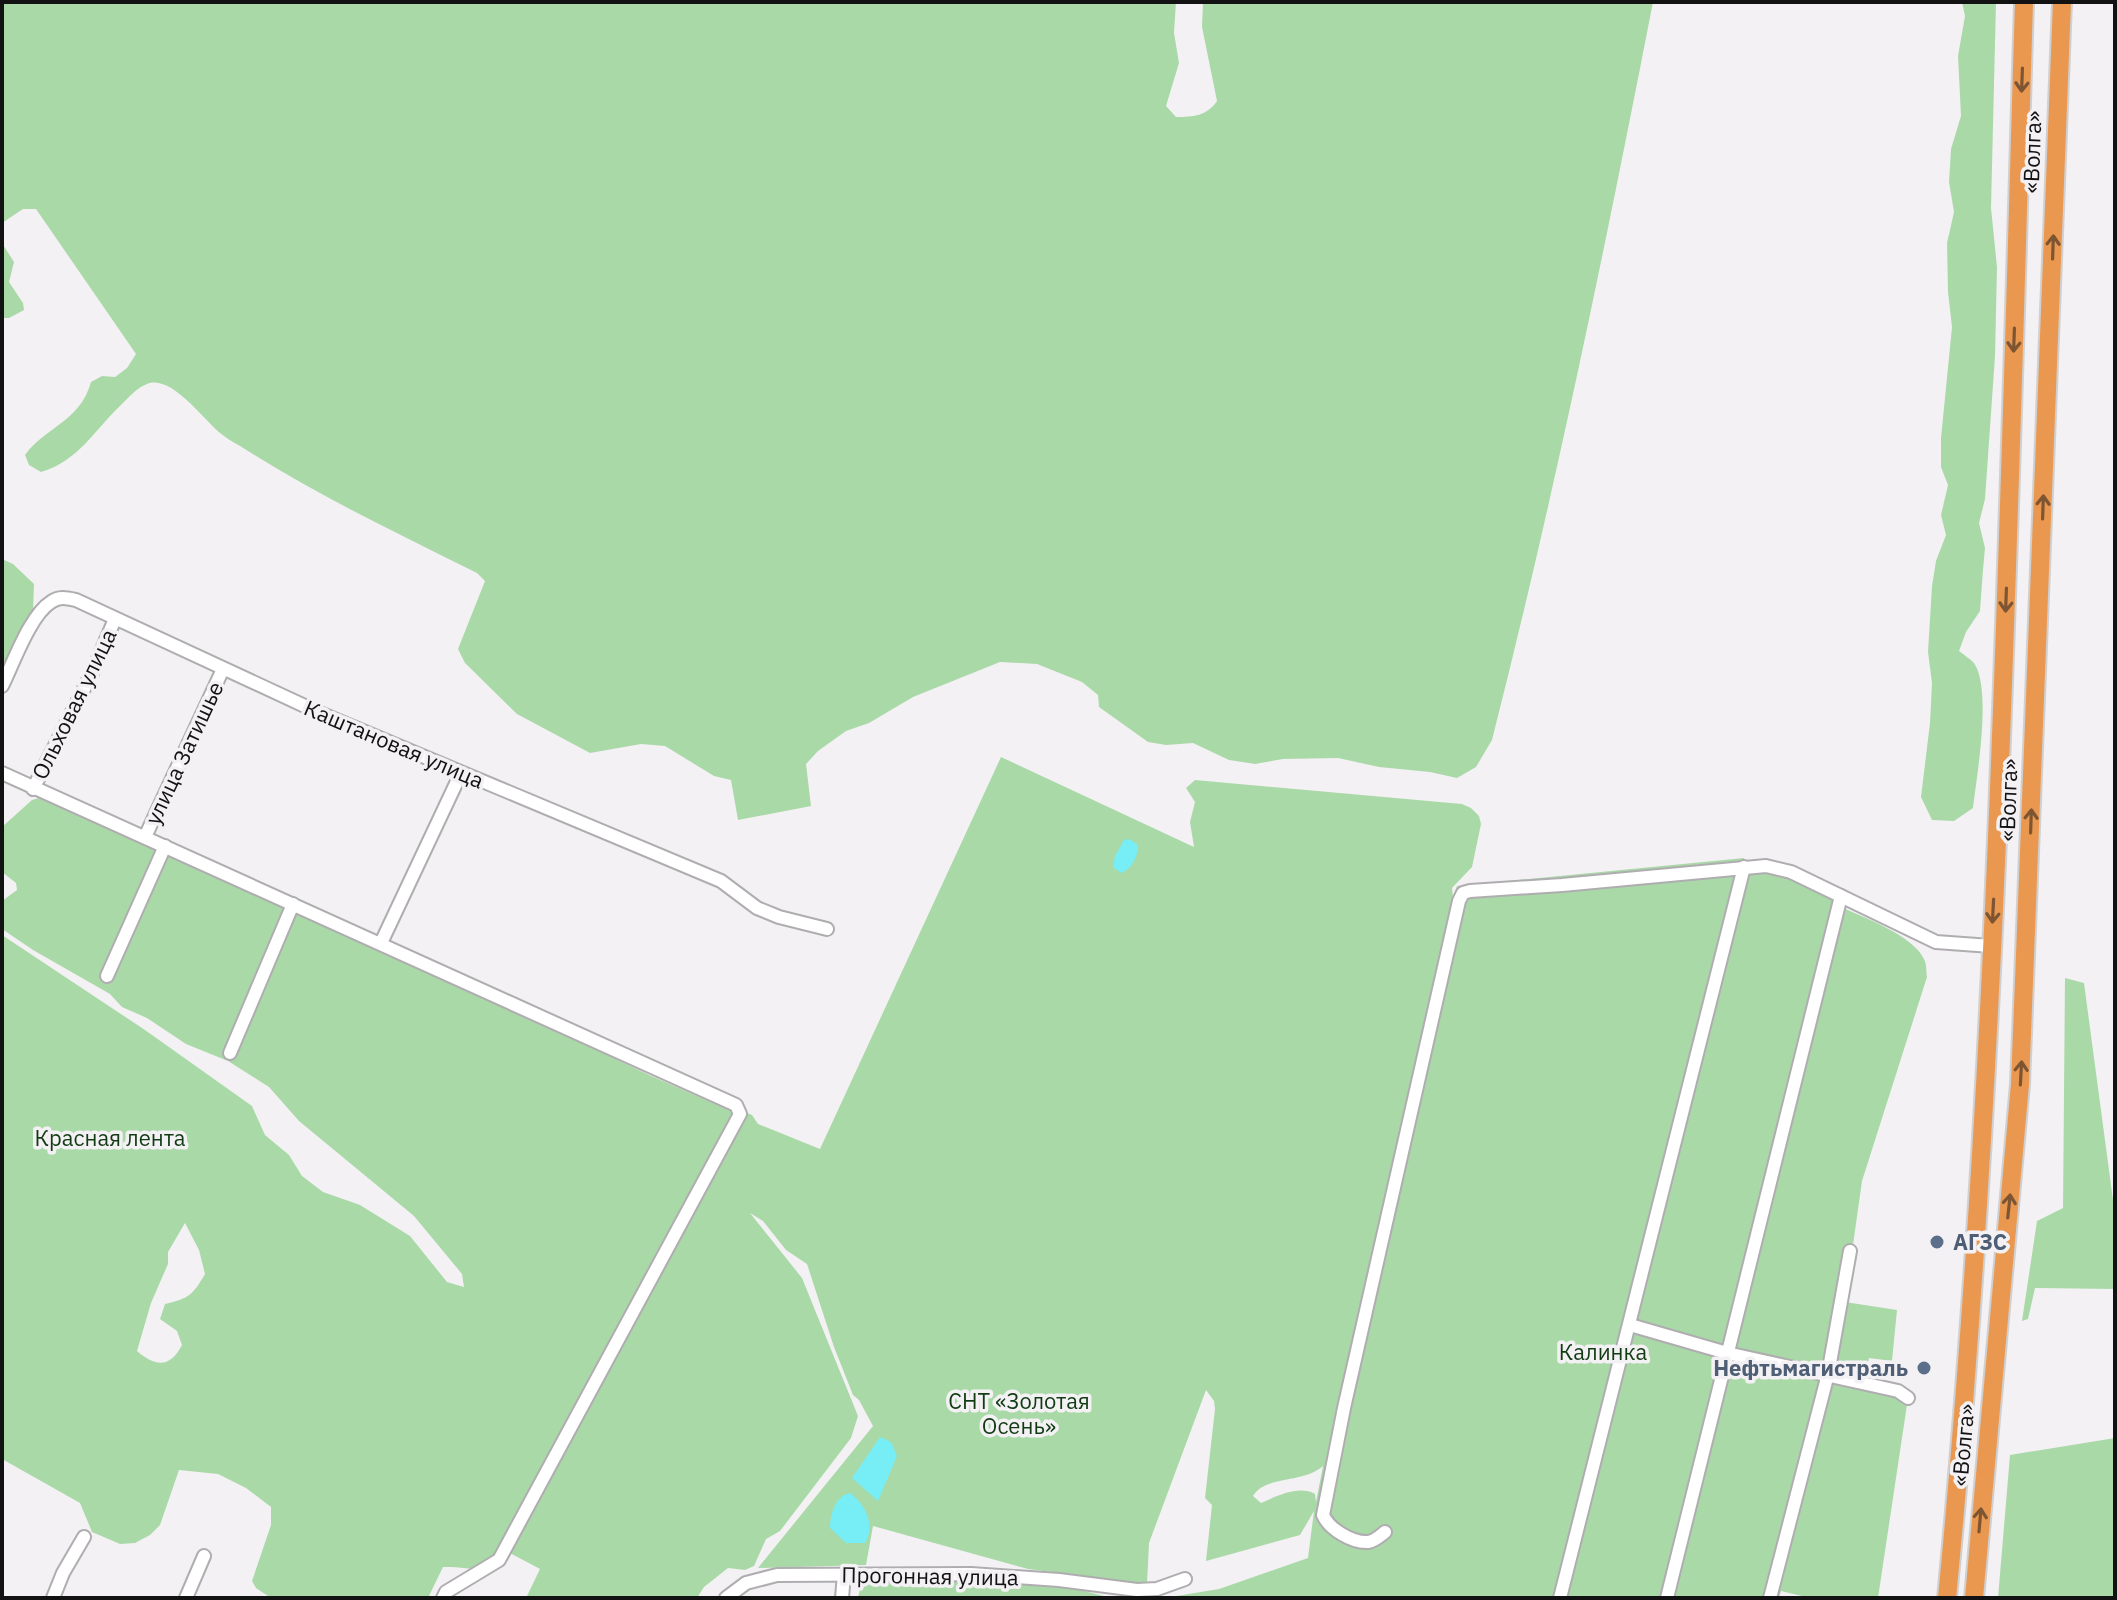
<svg xmlns="http://www.w3.org/2000/svg" width="2117" height="1600" viewBox="0 0 2117 1600" font-family="'IBM Plex Sans',sans-serif">
	<rect width="100%" height="100%" fill="#f4f1f5"/>
	<g fill="#aad9a8" fill-rule="evenodd">
		<path d="M2,2h1174l-2,31 5,30 -13,43 10,11c17,0 31,-1 41,-16l-15,-74 1,-25h450c-48,247 -99,494 -161,738l-16,27 -19,11 -27,-6 -51,-5 -41,-9 -55,1 -28,5 -26,-4 -36,-17 -27,2 -18,-3 -49,-35 -1,-12 -16,-13 -45,-18 -37,-2 -87,35 -44,26 -23,8 -28,20 -12,13 5,42 -73,14 -7,-40 -17,-4 -49,-30 -24,-2 -51,9 -73,-39 -52,-51 -7,-14 27,-68 -8,-8c-80,-40 -161,-78 -237,-127 -7,-4 -14,-8 -20,-13 -17,-14 -49,-59 -73,-49 -9,3 -17,12 -24,19 -28,26 -44,58 -82,69l-12,-7 -4,-10c20,-28 55,-33 66,-73l11,-6 13,1 12,-9 9,-14 -100,-145h-13l-21,14z"/>
		<path d="M1962,2h34l-5,206 6,59 -2,89 -10,143 -6,24 6,25 -2,22 -3,41 -14,21 -7,19c4,3 11,8 15,12 18,27 3,111 -1,145l-19,13 -22,-1 -11,-23 9,-74 2,-40 -4,-31 4,-66 4,-25 10,-26 -5,-20 7,-30 -7,-18v-29l11,-111 -4,-35 -1,-49 7,-31 -5,-30 2,-33 10,-33 -3,-60 7,-40z"/>
		<path d="M2,243l12,19 -5,20 14,21 1,7 -15,8h-7z"/>
		<path d="M2,559l11,5 21,20 -1,28 -31,60z"/>
		<path d="M1001,757l193,90 -4,-25 5,-20 -9,-14 9,-8 267,24 9,4 8,8 2,8 -9,43 -20,21 1,9 4,-11 287,-28 1,9 21,-1 75,30 -2,10c23,11 74,29 85,53 3,6 2,12 3,18l-65,204 -17,121 52,8 -5,51 -23,-3 -5,25 44,15 -30,200h-68l-29,-7 -2,7h-615l55,-9 89,-31 6,-47 -14,24 -94,26 6,-56 -7,-7 10,-89 -1,-8 -8,-11 -57,153 -2,41 -119,-15 -155,-43 -7,39 -108,3 115,-142 -14,-26 -6,-5 -19,-48 -27,-83 -21,-14 -23,-29 -13,-8 52,65 56,138 -7,22 -71,93 -14,8 -12,27 -9,4 -17,-2 -24,19 -7,11h-171l14,-29 -32,-17 237,-440 7,3 6,9 62,25zM1323,1466l-7,36 -1,-8c-16,-9 -38,2 -54,9l-8,-7c12,-21 50,-12 70,-30z"/>
		<path d="M42,797l431,193 176,85 87,38 -238,445c-31,17 -25,8 -55,9l-15,31h-157l-15,-10 -4,-7 19,-56v-18l-25,-19 -28,-14 -39,-4 -19,55 -10,10 -15,8 -15,1 -28,-12 -12,-29 -78,-44v-524l143,95 107,76 13,29 24,20 13,21 21,16 37,13 50,31 37,46 17,5 -2,-13 -48,-58 -115,-95 -30,-34 -41,-26 -42,-17 -39,-26 -25,-11 -12,-13 -77,-44 -31,-21v-28l15,-11 -1,-7 -14,-11v-45l30,-27zM185,1223l14,27 6,24c-13,22 -16,24 -40,30l-5,15 17,12 5,14c-12,23 -26,22 -45,6l14,-48 17,-39v-12z"/>
		<path d="M2065,978l19,5 31,232v74l-80,-1 -7,31 -6,2 15,-100 26,-13z"/>
		<path d="M2115,1438v160h-117l12,-143z"/>
		<path d="M862,1579h74l128,7 48,12h-254z"/>
	</g>
	<g fill="#77edf6">
		<path d="M1129,839l9,6c0,11 -6,24 -17,28l-8,-6 2,-11 9,-16z"/>
		<path d="M880,1437l11,5 6,14 -19,45 -26,-23z"/>
		<path d="M850,1493c15,11 26,32 15,50h-19l-16,-15c0,-13 5,-32 20,-35z"/>
	</g>
	<g fill="none" stroke-linecap="round" stroke-linejoin="round">
		<g stroke="#afadb0" stroke-width="16">
			<g id="minor">
				<path d="M2,686c11,-22 28,-71 49,-84 8,-6 16,-4 25,-2l246,114 399,167 36,27 22,9 48,12"/>
				<path d="M2,773l734,332 4,9 -241,446 -53,32 -3,6"/>
				<path d="M33,789l59,-116 23,-54"/>
				<path d="M145,837l78,-168"/>
				<path d="M381,943l80,-170"/>
				<path d="M107,976l58,-130"/>
				<path d="M230,1053l63,-149"/>
				<path d="M1630,1325l97,28 171,38 10,7"/>
				<path d="M1385,1532c-5,4 -10,9 -17,10 -16,1 -39,-13 -45,-27l21,-107 115,-507 4,-8 7,-2 92,-6 204,-19 25,6 145,70 55,4"/>
				<path d="M53,1598l10,-25 21,-36"/>
				<path d="M186,1598l18,-42"/>
				<path d="M726,1598l20,-15 31,-8 194,-1 88,6 78,10 20,-1 28,-10"/>
				<path d="M842,1598l2,-24"/>
				<path d="M1560,1598l184,-731"/>
				<path d="M1667,1598l174,-702"/>
				<path d="M1770,1598l58,-224 22,-123"/>
			</g>
		</g>
		<g stroke="#d0d0d0" stroke-width="22">
			<g id="highway">
				<path d="M1947,1598c51,-530 61,-1064 77,-1596"/>
				<path d="M1974,1598l46,-514 42,-1082"/>
			</g>
		</g>
		<use href="#minor" stroke="#fff" stroke-width="12"/>
		<use href="#highway" stroke="#ea9850" stroke-width="18"/>
	</g>
	<defs><path id="oneway-shaft" d="M-6 0H5M1.5-3L5.5 0L1.5 3" fill="none" stroke-width="1.6" stroke-linecap="round" stroke-linejoin="round" transform="scale(2)"/></defs>
	<g stroke="#7e5532">
		<use href="#oneway-shaft" transform="translate(2022 80) rotate(92)"/>
		<use href="#oneway-shaft" transform="translate(2053 247) rotate(-88)"/>
		<use href="#oneway-shaft" transform="translate(2014 340) rotate(92)"/>
		<use href="#oneway-shaft" transform="translate(2043 507) rotate(-88)"/>
		<use href="#oneway-shaft" transform="translate(2006 600) rotate(92)"/>
		<use href="#oneway-shaft" transform="translate(2031 821) rotate(-88)"/>
		<use href="#oneway-shaft" transform="translate(1993 911) rotate(93)"/>
		<use href="#oneway-shaft" transform="translate(2021 1073) rotate(-87)"/>
		<use href="#oneway-shaft" transform="translate(2009 1206) rotate(-84)"/>
		<use href="#oneway-shaft" transform="translate(1980 1520) rotate(-85)"/>
	</g>
	<g fill="#5c6f8a" stroke="#f4f1f5" stroke-width="3">
		<circle cx="1937" cy="1242" r="8"/>
		<circle cx="1924" cy="1368" r="8"/>
	</g>
	<g text-anchor="middle" stroke-width="7" stroke-linejoin="round" paint-order="stroke">
		<g font-size="22" fill="#131213" stroke="#f4f1f5">
			<text transform="translate(2032 152) rotate(-88)" y="8">«Волга»</text>
			<text transform="translate(74 704) rotate(-64)" y="8">Ольховая улица</text>
			<text transform="translate(394 744) rotate(23)" y="8">Каштановая улица</text>
			<text transform="translate(184 753) rotate(-65)" y="8">улица Затишье</text>
			<text transform="translate(2008 800) rotate(-88)" y="8">«Волга»</text>
			<text transform="translate(1963 1445) rotate(-85)" y="8">«Волга»</text>
			<text transform="translate(930 1576) rotate(1)" y="8">Прогонная улица</text>
		</g>
		<g font-size="22" fill="#113c13" stroke="#f4f1f5">
			<text x="110" y="1146">Красная лента</text>
			<text x="1603" y="1360">Калинка</text>
			<text x="1019" y="1409">СНТ «Золотая<tspan x="1019" dy="25">Осень»</tspan></text>
		</g>
		<g font-size="22" font-weight="bold" fill="#4e5e75" stroke="#f4f1f5" text-anchor="start">
			<text x="1953" y="1250">АГЗС</text>
			<text x="1908" y="1376" text-anchor="end">Нефтьмагистраль</text>
		</g>
	</g>
	<rect width="2117" height="1600" fill="none" stroke="#131213" stroke-width="8"/>
</svg>
